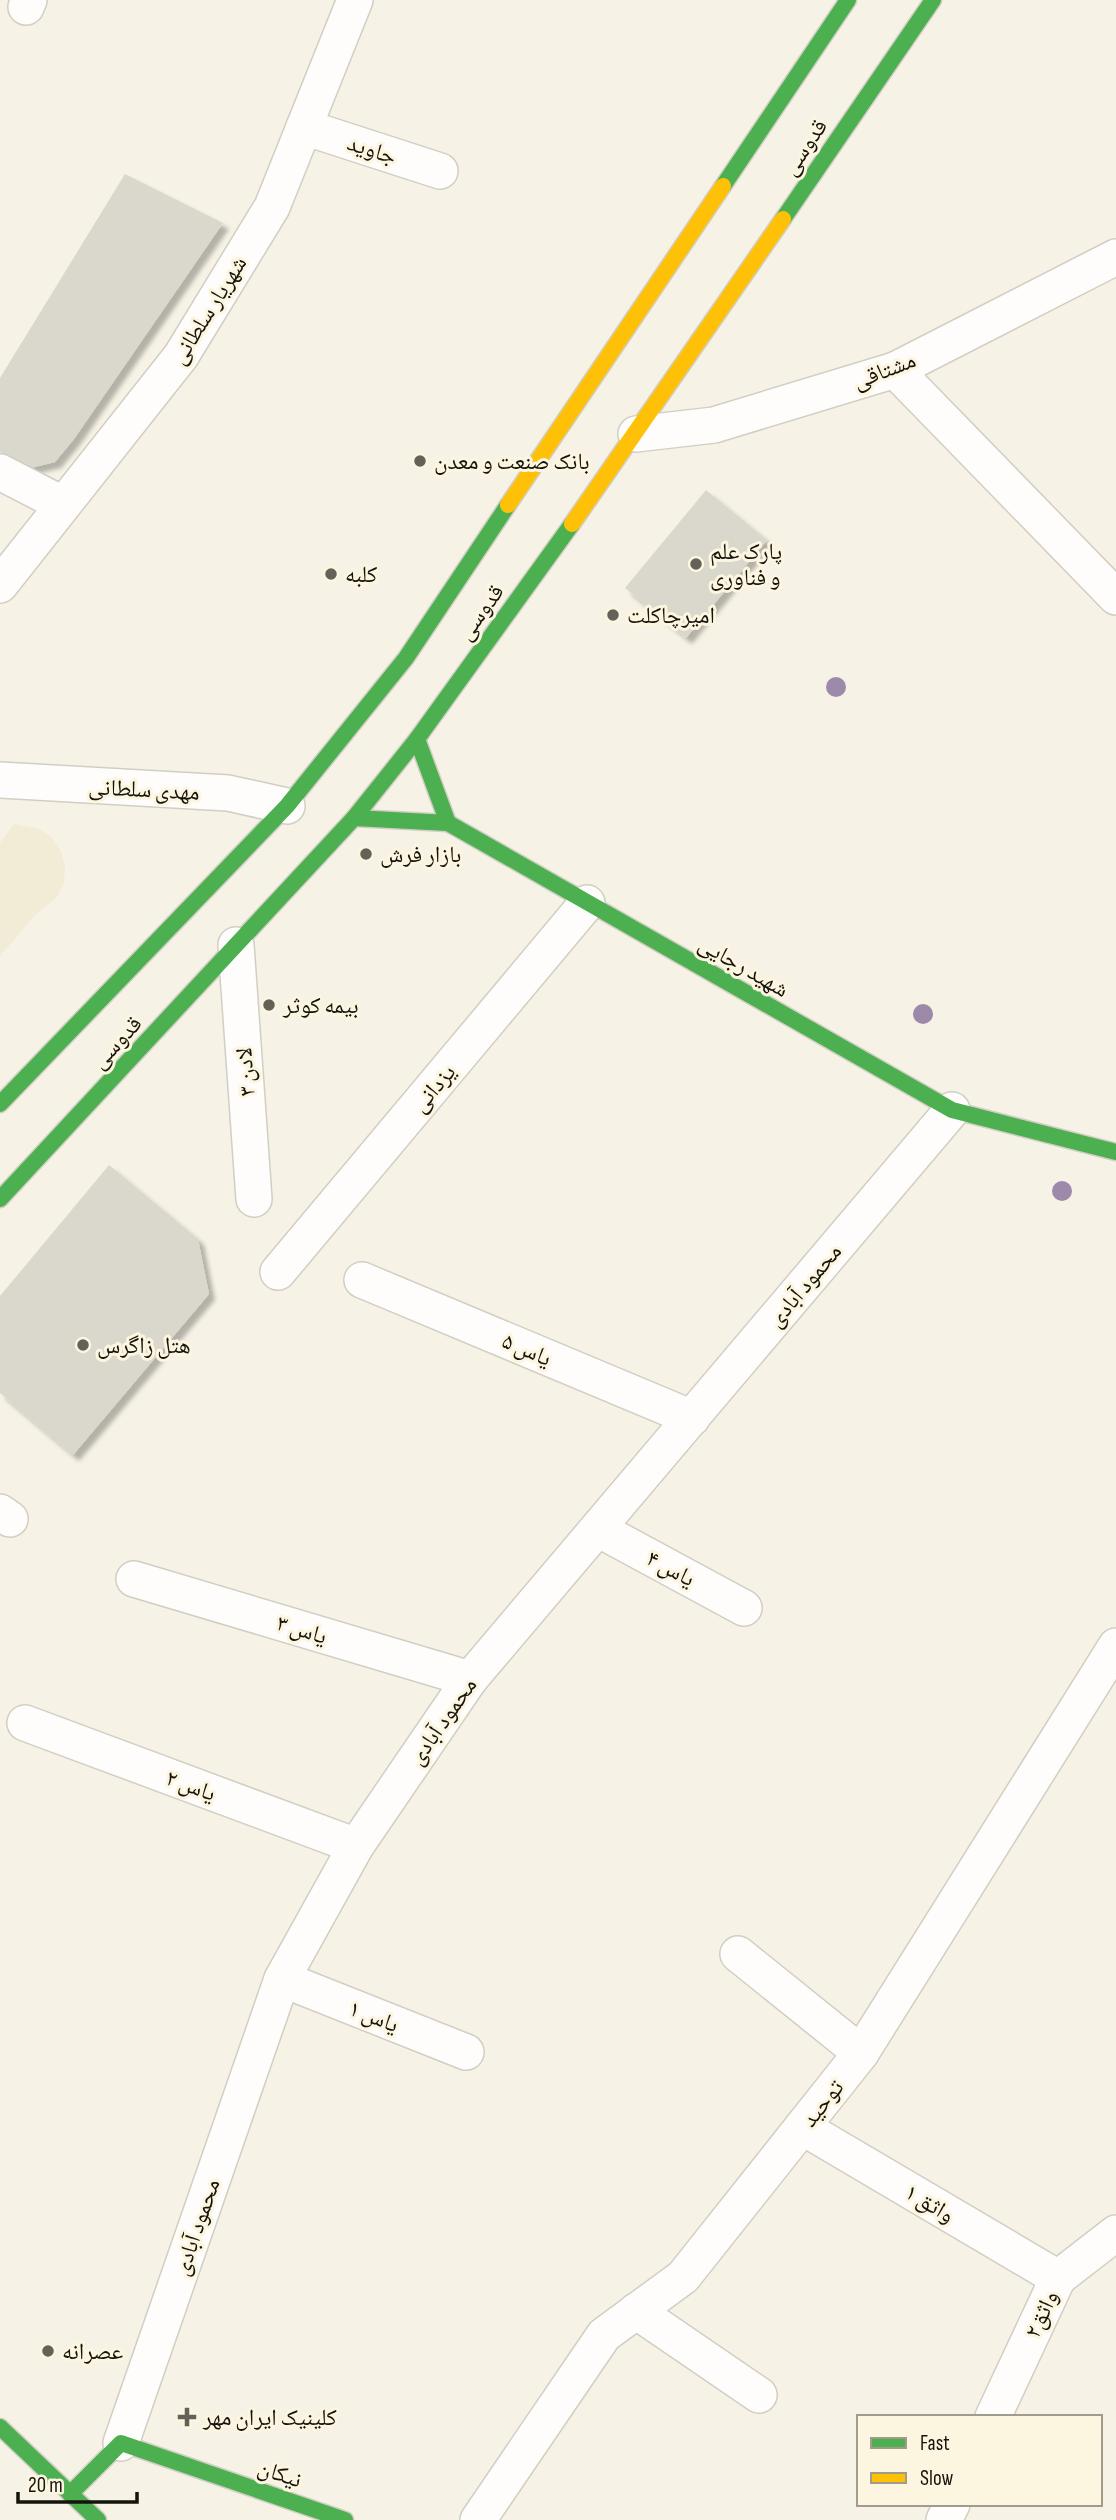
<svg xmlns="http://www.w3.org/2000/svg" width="1116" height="2520" viewBox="0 0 1116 2520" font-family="'Sofia Sans Condensed','Noto Naskh Arabic',sans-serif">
	<defs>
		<filter id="shadow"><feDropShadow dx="6" dy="6" stdDeviation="2" flood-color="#0004"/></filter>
	</defs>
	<rect width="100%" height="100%" fill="#f6f2e5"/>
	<path fill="#f2ebd5" d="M14,824l25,5 12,8 10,14 4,15 -1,16 -7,15 -22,18 -35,41v-113z"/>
	<g fill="#dad7cd" filter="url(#shadow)">
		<path d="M125,174l98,49 -149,216 -19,23 -24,6 -31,-16v-74z"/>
		<path d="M706,490l61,50 -81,98 -61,-50z"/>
		<path d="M109,1165l89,74 11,55 -136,161 -73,-62v-97z"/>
	</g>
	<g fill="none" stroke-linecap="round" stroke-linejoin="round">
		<g stroke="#d1cec4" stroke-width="38">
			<g id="street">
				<path d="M26,7l3,-7"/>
				<path d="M304,127l136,44"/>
				<path d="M895,370l221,227"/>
				<path d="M636,434l78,-9 181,-55 221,-113"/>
				<path d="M0,472l62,32"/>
				<path d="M0,585l181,-229 91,-149 83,-207"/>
				<path d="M0,780l228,13 59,13"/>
				<path d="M236,945l18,254"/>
				<path d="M278,1272l309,-369"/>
				<path d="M362,1280l330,138"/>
				<path d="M0,1512l10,7"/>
				<path d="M598,1529l146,79"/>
				<path d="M134,1579l336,100"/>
				<path d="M25,1723l331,123"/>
				<path d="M738,1954l123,99"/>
				<path d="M282,1979l184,73"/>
				<path d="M802,2127l256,151"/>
				<path d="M636,2311l123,84"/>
				<path d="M993,2417l65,-139 58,-45"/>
				<path d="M121,2443l161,-464 74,-133 114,-167 482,-569"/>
				<path d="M478,2520l126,-185 79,-58 178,-224 255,-407"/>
				<path d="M944,2520l8,-16"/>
			</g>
		</g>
		<g stroke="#d1cec4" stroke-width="19">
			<g id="fast">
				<path d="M723,186l125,-186"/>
				<path d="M783,219l150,-219"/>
				<path d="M417,739l31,84"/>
				<path d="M354,818l94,5 504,287 164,42"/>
				<path d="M0,1104l287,-298 119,-148 102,-153"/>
				<path d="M0,1199l354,-381 63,-79 155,-215"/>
				<path d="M0,2427l98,93"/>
				<path d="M70,2494l51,-51 224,77"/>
			</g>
		</g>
		<g stroke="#d1cec4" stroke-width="19">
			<g id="slow">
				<path d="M508,505l215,-319"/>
				<path d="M572,524l211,-305"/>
			</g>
		</g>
		<use href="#street" stroke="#fefdfb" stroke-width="35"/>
		<use href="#fast" stroke="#4caf50" stroke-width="16"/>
		<use href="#slow" stroke="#ffc107" stroke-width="16"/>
	</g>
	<g fill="#9d8aaa">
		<circle cx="836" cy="687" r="10"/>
		<circle cx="923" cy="1014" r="10"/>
		<circle cx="1062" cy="1191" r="10"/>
	</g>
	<g fill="#646158" stroke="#fcf5df" stroke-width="2.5">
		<circle cx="420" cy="461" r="7"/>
		<circle cx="696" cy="564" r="7"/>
		<circle cx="331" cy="574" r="7"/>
		<circle cx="613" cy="615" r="7"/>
		<circle cx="366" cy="854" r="7"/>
		<circle cx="269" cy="1005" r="7"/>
		<circle cx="83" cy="1345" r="7"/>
		<circle cx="48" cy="2351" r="7"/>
		<path d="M183.5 2406.5h7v7h7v7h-7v7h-7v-7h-7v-7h7z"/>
	</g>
	<g text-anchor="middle" stroke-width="6" stroke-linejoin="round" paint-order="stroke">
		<g font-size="23" fill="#16130c" stroke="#fcf5df">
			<text transform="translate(804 147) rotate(-56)" y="8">قدوسی</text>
			<text transform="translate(372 149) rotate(18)" y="8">جاوید</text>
			<text transform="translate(208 310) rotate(-58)" y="8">شهریار سلطانی</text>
			<text transform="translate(884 370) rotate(-21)" y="8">مشتاقی</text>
			<text transform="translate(480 612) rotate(-54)" y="8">قدوسی</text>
			<text transform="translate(144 789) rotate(3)" y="8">مهدی سلطانی</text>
			<text transform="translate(744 966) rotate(30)" y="8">شهید رجایی</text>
			<text transform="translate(116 1042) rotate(-47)" y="8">قدوسی</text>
			<text transform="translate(245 1072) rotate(-94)" y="8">لادن ۳</text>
			<text transform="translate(433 1088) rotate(-50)" y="8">یزدانی</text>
			<text transform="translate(804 1285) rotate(-50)" y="8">محمود آبادی</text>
			<text transform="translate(527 1349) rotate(23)" y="8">یاس ۵</text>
			<text transform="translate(671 1568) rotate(28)" y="8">یاس ۴</text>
			<text transform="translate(302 1629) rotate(17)" y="8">یاس ۳</text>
			<text transform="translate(442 1721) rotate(-55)" y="8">محمود آبادی</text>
			<text transform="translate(191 1785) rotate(20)" y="8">یاس ۲</text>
			<text transform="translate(374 2016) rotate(21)" y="8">یاس ۱</text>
			<text transform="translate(822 2103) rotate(-51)" y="8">توحید</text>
			<text transform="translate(930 2203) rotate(31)" y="8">واثق ۱</text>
			<text transform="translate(196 2227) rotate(-71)" y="8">محمود آبادی</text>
			<text transform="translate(1041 2314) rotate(-65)" y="8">واثق۲</text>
			<text transform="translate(280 2473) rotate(19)" y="8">نیکان</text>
		</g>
		<g font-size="23" fill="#16130c" stroke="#fcf5df" text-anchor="start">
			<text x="434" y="469">بانک صنعت و معدن</text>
			<text x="710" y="559">پارک علم<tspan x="710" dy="26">و فناوری</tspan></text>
			<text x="345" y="582">کلبه</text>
			<text x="627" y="623">امیرچاکلت</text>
			<text x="380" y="862">بازار فرش</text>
			<text x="283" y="1013">بیمه کوثر</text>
			<text x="97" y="1353">هتل زاگرس</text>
			<text x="62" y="2359">عصرانه</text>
			<text x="203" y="2425">کلینیک ایران مهر</text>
		</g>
	</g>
	<rect x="857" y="2415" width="245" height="91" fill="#fcf5df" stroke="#a09b8b" stroke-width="2"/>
	<rect x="871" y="2438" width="35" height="10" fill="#4caf50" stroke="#a09b8b" stroke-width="2"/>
	<text x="920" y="2450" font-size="21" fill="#16130c">Fast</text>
	<rect x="871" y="2473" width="35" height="10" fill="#ffc107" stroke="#a09b8b" stroke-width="2"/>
	<text x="920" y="2485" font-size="21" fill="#16130c">Slow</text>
	<path d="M18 2492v10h119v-10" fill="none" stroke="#16130c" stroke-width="3.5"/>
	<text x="28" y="2492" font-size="21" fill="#16130c" stroke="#fcf5df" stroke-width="5" paint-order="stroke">20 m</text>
</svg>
